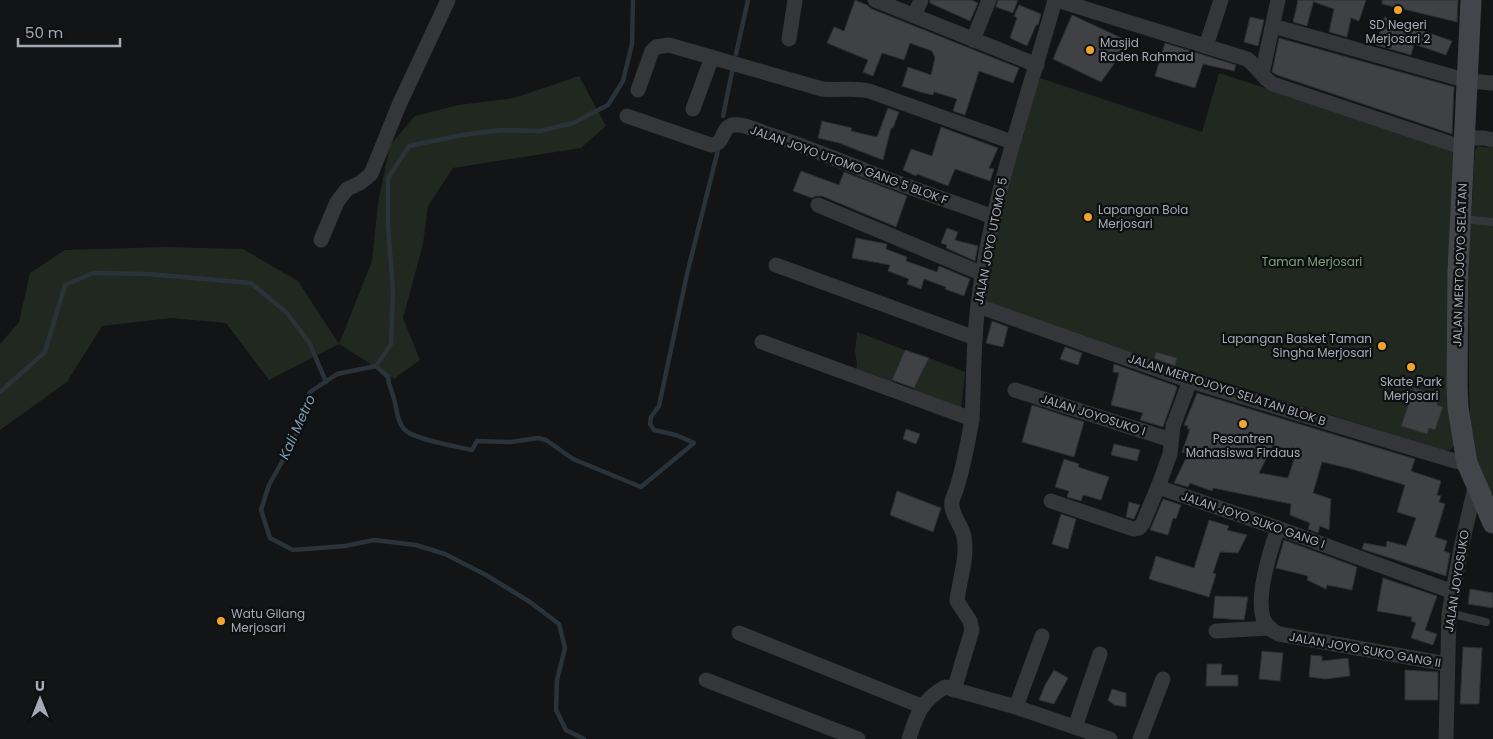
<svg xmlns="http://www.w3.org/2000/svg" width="1493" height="739" viewBox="0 0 1493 739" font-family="Poppins,sans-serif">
	<rect width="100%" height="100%" fill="#131415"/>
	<g fill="#202820">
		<path d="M1219,73l235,77v296l-4,4h-6l-302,-93 -158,-56 16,-82 13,-59 27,-82 162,54z"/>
		<path d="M579,76l27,50 -25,22 -128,20 -25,38 -5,38 -20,74 17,42 -26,19 -55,-35 -70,36 -43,-57 -55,-5 -69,8 -35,56 -67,48v-86l19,-22 11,-49 35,-23 100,-3 78,2 55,32 41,63 33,-83 6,-58 12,-58 25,-29 43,-11 56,-7z"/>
		<path d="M1478,146l15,2v345l-4,2 -9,-20 -9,-38 -2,-44v-136l6,-107z"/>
		<path d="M857,332l48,18 -15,35 -34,-13 1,-8 -2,-13z"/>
		<path d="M929,358l36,14 -4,39 -50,-17z"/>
	</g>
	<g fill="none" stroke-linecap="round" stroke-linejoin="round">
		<g stroke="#2a3339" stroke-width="4.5">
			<path d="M736,54l12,-54"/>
			<path d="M723,116l10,-49"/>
			<path d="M376,366l12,11c1,11 4,13 6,22 3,10 3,23 10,30 8,10 54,18 68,21l5,-9 34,1 27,-4 8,2 27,19 68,28 53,-44 -18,-8 -22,-5 -4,-6 1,-7 8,-11 28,-132 31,-124"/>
			<path d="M0,392l45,-40 20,-67 28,-12 55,1 103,9 35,29 23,30 17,40"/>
			<path d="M584,739l-18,-9 -10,-20 1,-30 8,-32 -6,-24 -29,-22 -44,-27 -41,-21 -29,-9 -42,-5 -29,6 -52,4 -23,-12 -9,-28 8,-25 20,-36 13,-28 8,-29 27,-18 39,-8 15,-22 2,-53 -5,-66v-47l21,-32 53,-11 39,-5 39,1 33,-8 35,-18 15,-24 9,-37 1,-44"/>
		</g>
	</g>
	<g fill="#3f4145" stroke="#2d2e31" fill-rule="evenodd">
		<path d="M855,0l12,5 5,4 147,59 -6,15 -34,-12 -14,44 -12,-4 4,-12 -23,-7 -1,3 -13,-3 -18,-6 6,-19 23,8 4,-17 -3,-7 -22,-8 -6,17 -22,-7 -9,23 -10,-4 5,-12 -41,-17 7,-16 10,4z"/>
		<path d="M930,0h41l7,3 -8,18 -40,-18z"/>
		<path d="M998,0h20l-5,13 -17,-6z"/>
		<path d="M1298,0h16l-7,26 -14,-4z"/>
		<path d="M1314,0h52l-7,21 -8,-3 -4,19 -18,-5 5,-23 -20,-7z"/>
		<path d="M1382,0h76l-1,22 -75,-18z"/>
		<path d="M1019,5l22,9 -3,11h-2l-9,21 -17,-8 7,-20 -3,-2z"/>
		<path d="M1072,15l58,27 -29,40 -48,-23z"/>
		<path d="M1250,17l14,3 -6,26 -14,-4z"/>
		<path d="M1384,17l68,24 -6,14 -32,-11 -3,11 -35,-10z"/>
		<path d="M1279,38l175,49 -2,47 -175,-59 -5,-3z"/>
		<path d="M1165,43l71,22 -2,6 -31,-7 -8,24 -40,-12z"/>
		<path d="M888,108l11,4 -6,16h-2l-8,32 -44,-17 -21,-5 4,-17 30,7 -1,3 26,6z"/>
		<path d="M941,127l57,21 -9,20 5,1 -4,12 -35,-12 -7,17 -31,-12 -1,2 -13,-6 8,-21 21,7z"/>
		<path d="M801,171l38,14 5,-13 63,24 -11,31 -74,-31h-6l-4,2 -19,-7z"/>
		<path d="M947,228l11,4 -3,8 23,6 -3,15 -29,-13 1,-3 -6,-2z"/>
		<path d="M856,238l31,6 -1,5 21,8 -1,4 31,11 2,-6 31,13 -6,17 -19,-7 1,-2 -22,-8 -3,10 -14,-5 2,-5 -21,-8 2,-6 -38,-7z"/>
		<path d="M992,321l16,6 -5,20 -17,-4z"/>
		<path d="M1065,347l17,6 -4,12 -18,-6z"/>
		<path d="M905,350l24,8 -15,30 -22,-8z"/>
		<path d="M1156,352l21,6 -2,8 -21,-8z"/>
		<path d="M1114,364l62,22 1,2 -14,39 -23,-7 3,-7 -32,-8 8,-32 -6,-1z"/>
		<path d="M1414,388l26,8 -3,9 6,2 -8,23 -6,-2 -2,6 -26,-8z"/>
		<path d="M1197,393l218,66 -4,12 30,10 -4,14 4,1 -2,6 6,2 -10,33 12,4 -3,10 6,2 -4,23 -84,-27 2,-6 22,4 1,-6 19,5 10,-28 -19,-6 8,-27 -57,-17 -26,-6 -9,31 18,6 -2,31 -9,-4 -2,7 -10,-4 2,-6 -20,-8 1,-11 -78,-16 -1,3 -22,-8 -2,4 -14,-4 14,-29 -6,-2 8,-23h-3l1,-3 -4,-1zM1273,445l23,8 -8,25 -29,-5z"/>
		<path d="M1032,405l52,17 -10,35 -52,-15z"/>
		<path d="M906,429l14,5 -4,10 -13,-5z"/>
		<path d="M1114,444l26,6 -3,11 -26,-6z"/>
		<path d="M1064,459l15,5 -1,3 31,10 -8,23 -18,-5 -2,6 -14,-4 2,-6 -14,-4z"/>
		<path d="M897,491l44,17 -8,24 -43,-17z"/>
		<path d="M1163,499l18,6 -5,14 -3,-1 -5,17 -18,-5z"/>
		<path d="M1129,502l11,3 -6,14 -8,-2z"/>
		<path d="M1061,514l15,5 -8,30 -16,-5z"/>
		<path d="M1209,520l20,6 -2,4 20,5 -9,18 -18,-1 -7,21 3,1 -7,23 -60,-18 7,-23 38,12z"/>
		<path d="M1284,540l73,27 -5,23 -25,-5 -1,4 -19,-9 1,-4 -32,-8z"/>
		<path d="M1383,578l54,18 -12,34 12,4 -4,11 -22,-7 5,-15 -5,-2 1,-4 -35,-6z"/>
		<path d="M1470,589l23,4v15l-25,-4z"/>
		<path d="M1215,596l33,1 -4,23 -31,-2z"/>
		<path d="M1463,647l19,1 -3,56h-19z"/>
		<path d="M1262,651l21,2 -3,28 -21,-2z"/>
		<path d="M1311,655l11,1v5l26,-3 2,18 -25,3 -16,-2z"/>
		<path d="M1207,664h15l-1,11h17v11h-32z"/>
		<path d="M1054,670l14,8 -14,26 -15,-4 6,-15z"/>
		<path d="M1405,670l33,2v28h-33z"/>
		<path d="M1112,689l14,4v14l-12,-2 -6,-5z"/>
	</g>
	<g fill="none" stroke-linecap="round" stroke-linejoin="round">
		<g stroke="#34363a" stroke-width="8">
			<path d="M1462,219l31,3"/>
			<path d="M1449,613l37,9"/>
		</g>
		<g stroke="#34363a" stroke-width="15">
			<path d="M875,0l162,65"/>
			<path d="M1057,0l190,59c10,7 16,20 26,25l191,64"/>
			<path d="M914,16l7,-16"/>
			<path d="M1273,26l195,55 25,2"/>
			<path d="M789,39l6,-39"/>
			<path d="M973,40l16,-40"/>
			<path d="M1206,46l15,-46"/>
			<path d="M1262,74l16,-74"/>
			<path d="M638,90l14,-39 4,-4 13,-2 153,44c16,2 31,-2 47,2l143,51"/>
			<path d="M693,109l19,-52"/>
			<path d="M627,116l84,29c16,0 8,-23 28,-20 10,1 20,6 29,9 29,9 57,21 86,32 46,19 93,34 140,51"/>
			<path d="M1465,138h19l9,2"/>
			<path d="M818,205l165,69"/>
			<path d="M321,240l16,-38 10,-13 13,-6 11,-9 28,-69 49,-105"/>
			<path d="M776,265l199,73"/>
			<path d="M978,306l212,75 265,80 12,2"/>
			<path d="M762,342l210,77"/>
			<path d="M1015,390l156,50"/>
			<path d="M1158,487l120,41 175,64"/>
			<path d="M1051,501l82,28 6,-1 4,-5 15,-36 12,-33 3,-28 17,-45"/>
			<path d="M1278,528c-8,23 -22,66 -15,90 3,8 9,13 16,16l168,30"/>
			<path d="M1216,631l54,-3"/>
			<path d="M739,633l182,73"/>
			<path d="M706,680l152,59"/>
			<path d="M954,690l18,-60 -2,-9 -13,-20c2,-20 11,-43 7,-64 -2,-13 -14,-22 -12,-36 1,-5 4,-9 5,-14 7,-22 11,-45 15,-68 2,-38 1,-76 6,-114 12,-104 49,-204 77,-305"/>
			<path d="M1016,707l26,-71"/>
			<path d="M1075,727l25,-73"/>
			<path d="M909,739c7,-24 13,-39 36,-52l71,20 94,32"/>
			<path d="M1140,739l23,-60"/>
			<path d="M1446,739l3,-126 12,-65 15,-65"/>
		</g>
		<path stroke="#42454a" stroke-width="21" d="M1471,0l-13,272 -1,113 1,23 9,55 26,60"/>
	</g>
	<g fill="#f3a42e" stroke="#0e0f10" stroke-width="2">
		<circle cx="1398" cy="10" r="5"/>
		<circle cx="1090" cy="50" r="5"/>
		<circle cx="1088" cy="217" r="5"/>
		<circle cx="1382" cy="346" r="5"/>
		<circle cx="1411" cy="367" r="5"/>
		<circle cx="1243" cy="424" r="5"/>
		<circle cx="221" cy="621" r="5"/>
	</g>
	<g text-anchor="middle" stroke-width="4.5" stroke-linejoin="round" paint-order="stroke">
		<g font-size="12" fill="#a5abb6" stroke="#0e0f10">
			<text x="1398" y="29">SD Negeri<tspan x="1398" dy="14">Merjosari 2</tspan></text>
			<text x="1100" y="47" text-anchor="start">Masjid<tspan x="1100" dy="14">Raden Rahmad</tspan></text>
			<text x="1098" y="214" text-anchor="start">Lapangan Bola<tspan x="1098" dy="14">Merjosari</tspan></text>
			<text x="1372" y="343" text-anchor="end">Lapangan Basket Taman<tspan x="1372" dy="14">Singha Merjosari</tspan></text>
			<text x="1411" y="386">Skate Park<tspan x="1411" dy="14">Merjosari</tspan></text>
			<text x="1243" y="443">Pesantren<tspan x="1243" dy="14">Mahasiswa Firdaus</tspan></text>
			<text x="231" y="618" text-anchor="start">Watu Gilang<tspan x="231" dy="14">Merjosari</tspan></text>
		</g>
		<g font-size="12" fill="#a5abb6" stroke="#0e0f10">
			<text transform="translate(849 165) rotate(20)" y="4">JALAN JOYO UTOMO GANG 5 BLOK F</text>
			<text transform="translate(991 241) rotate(-79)" y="4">JALAN JOYO UTOMO 5</text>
			<text transform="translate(1460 265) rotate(-88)" y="4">JALAN MERTOJOYO SELATAN</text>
			<text transform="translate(1227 390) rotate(18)" y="4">JALAN MERTOJOYO SELATAN BLOK B</text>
			<text transform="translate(1093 415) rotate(18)" y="4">JALAN JOYOSUKO I</text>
			<text transform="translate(1253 520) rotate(19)" y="4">JALAN JOYO SUKO GANG I</text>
			<text transform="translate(1457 581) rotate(-81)" y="4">JALAN JOYOSUKO</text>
			<text transform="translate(1365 650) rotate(10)" y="4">JALAN JOYO SUKO GANG II</text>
		</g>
		<g font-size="12" fill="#7ca17c" stroke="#0e0f10">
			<text x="1312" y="266">Taman Merjosari</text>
		</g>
		<g font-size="14" font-style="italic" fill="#7b9cb1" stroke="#0e0f10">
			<text transform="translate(297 427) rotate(-66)" y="5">Kali Metro</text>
		</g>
	</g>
	<g transform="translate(40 699)" stroke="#0e0f10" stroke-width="4" paint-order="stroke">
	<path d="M0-4L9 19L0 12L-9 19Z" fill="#a5abb6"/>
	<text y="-8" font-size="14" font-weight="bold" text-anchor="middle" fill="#a5abb6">U</text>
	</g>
	<path d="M18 38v8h102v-8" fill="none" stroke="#a5abb6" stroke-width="2.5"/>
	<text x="25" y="38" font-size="15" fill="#a5abb6" stroke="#0e0f10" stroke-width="4" paint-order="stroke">50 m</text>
</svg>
